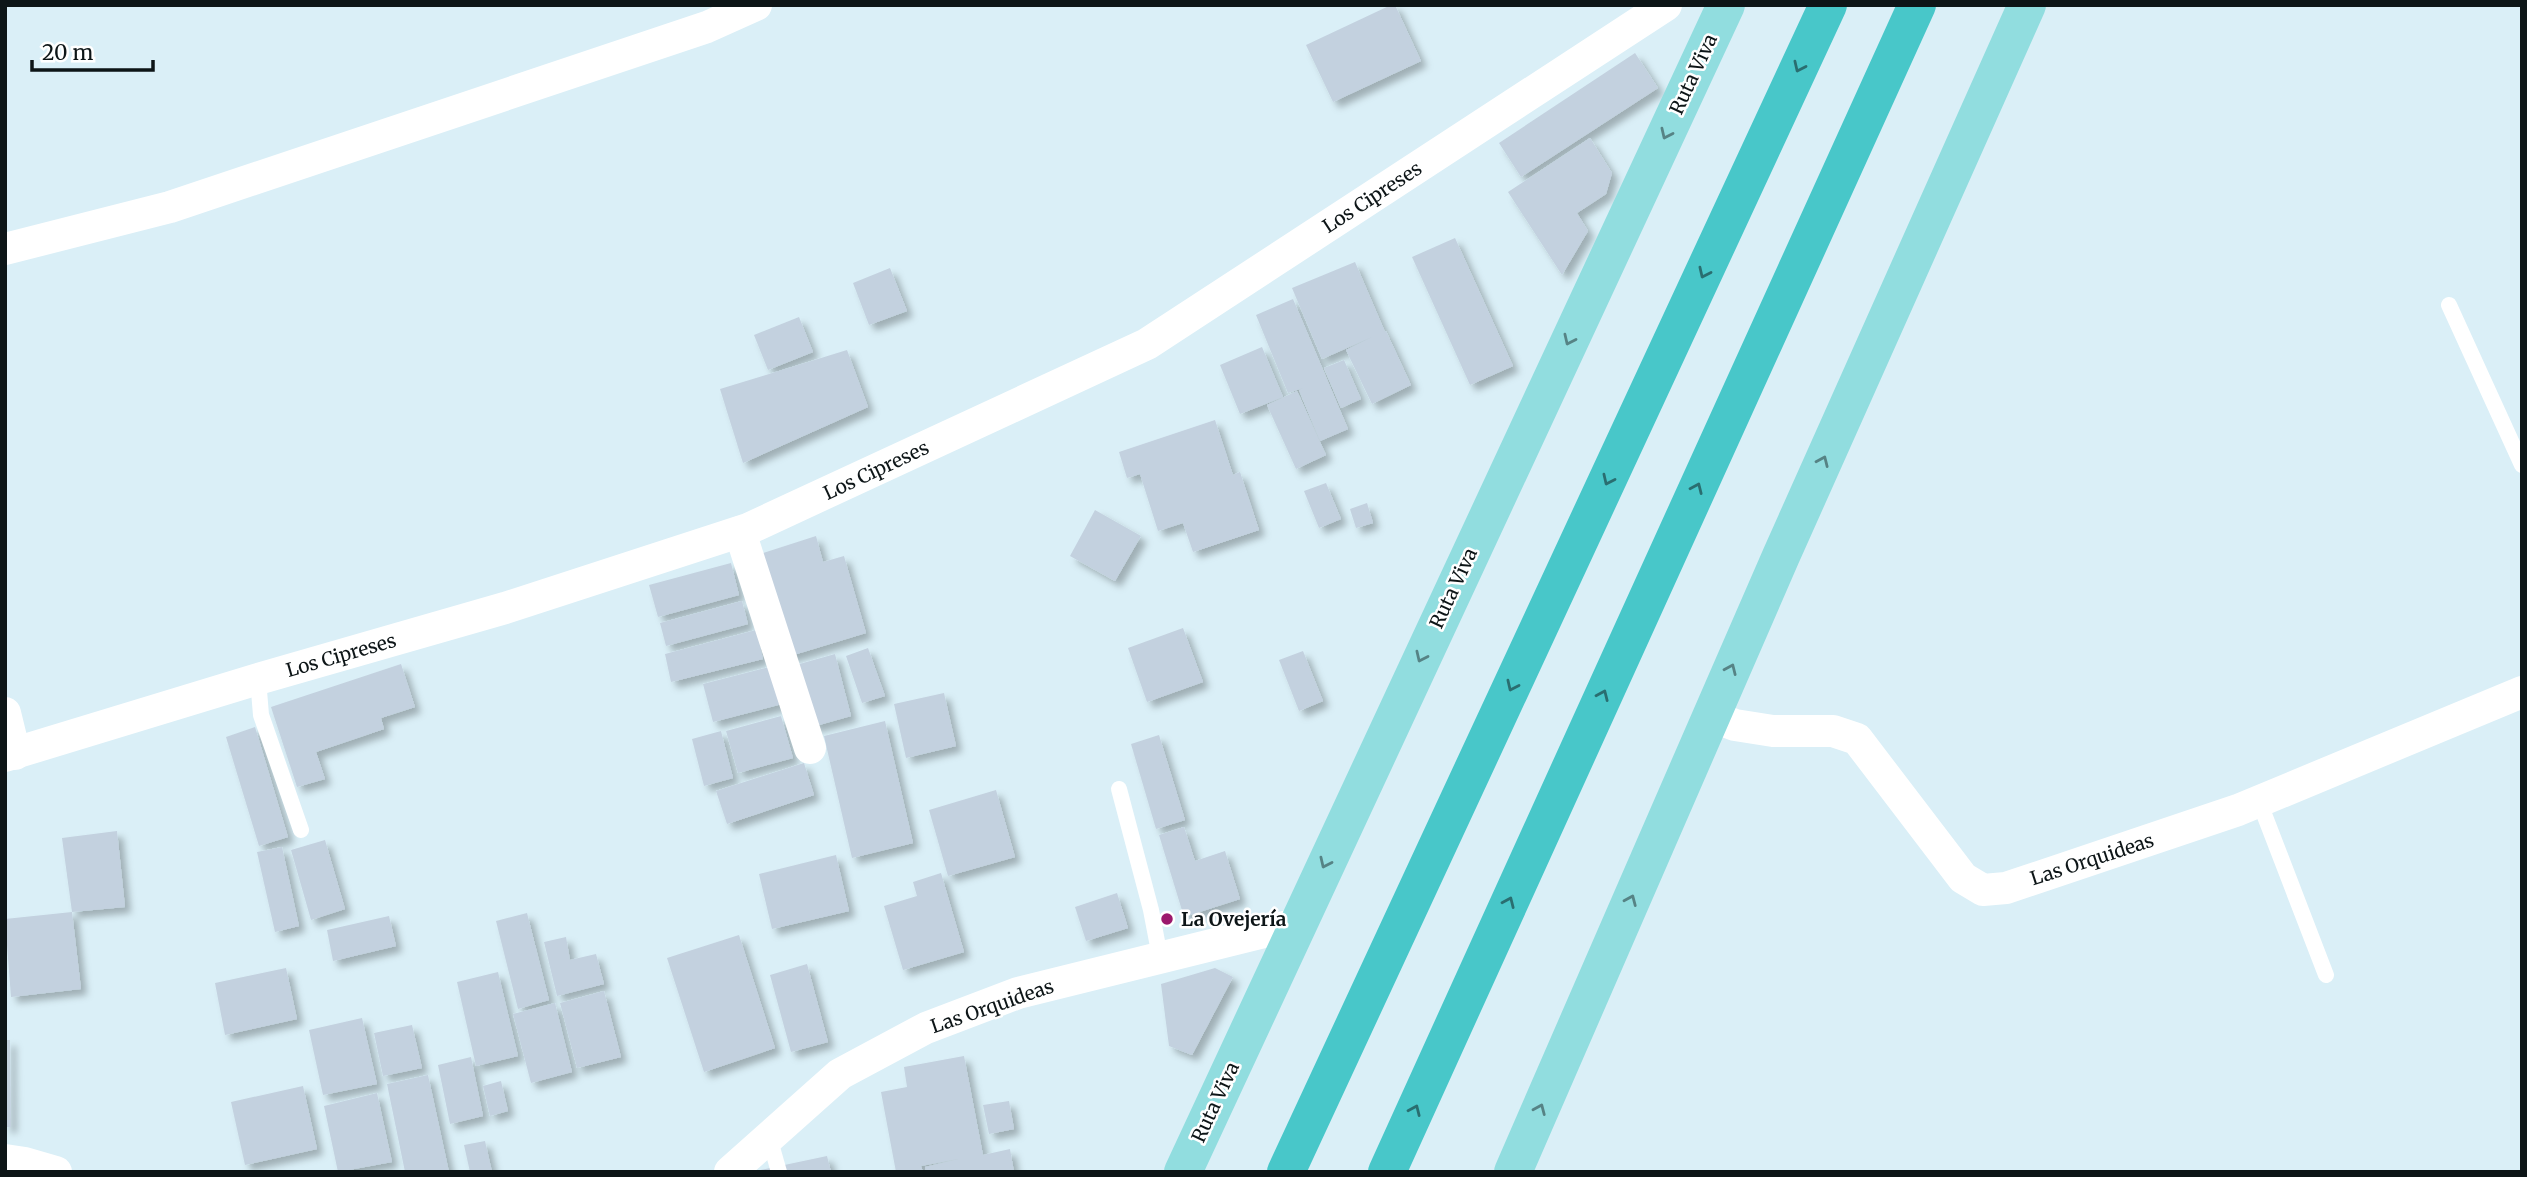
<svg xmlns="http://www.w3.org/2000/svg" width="2527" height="1177" viewBox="0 0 2527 1177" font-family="Merriweather,serif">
	<defs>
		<filter id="shadow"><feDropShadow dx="6" dy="6" stdDeviation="3.5" flood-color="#0004"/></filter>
	</defs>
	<rect width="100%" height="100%" fill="#daeff7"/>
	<g fill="#c3d1df" filter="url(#shadow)">
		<path d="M1391,5h4l26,56 -88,41 -27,-57z"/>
		<path d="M1635,53l23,35 -137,89 -22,-34z"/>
		<path d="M1590,138l22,35 -6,21 -29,19 11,18 -26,44 -54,-83z"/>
		<path d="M1455,238l58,128 -43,19 -58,-128z"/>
		<path d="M1355,262l30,70 1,-1 25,54 -39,19 -26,-54 26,-13 -50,22 -30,-71z"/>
		<path d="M890,268l17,43 -38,14 -16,-42z"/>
		<path d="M1293,299l55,130 -28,12 -21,-51 4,-2 -15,5 -32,-78z"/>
		<path d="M799,317l14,35 -45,18 -14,-35z"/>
		<path d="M1262,347l21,50 -43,17 -20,-49z"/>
		<path d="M847,350l21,57 -125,56 -23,-74z"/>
		<path d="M1344,360l17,39 -20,9 -17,-40z"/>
		<path d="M1297,391l29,64 -30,14 -29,-64z"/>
		<path d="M1215,420l18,55 7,-3 19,58 -66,22 -10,-29 -25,8 -18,-57 -13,4 -8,-26z"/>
		<path d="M1326,483l15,36 -22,9 -15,-37z"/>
		<path d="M1367,503l6,20 -17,5 -6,-19z"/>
		<path d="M1095,510l46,26 -26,45 -45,-25z"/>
		<path d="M816,536l7,26 21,-6 22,77 -79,24 -30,-102z"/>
		<path d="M731,563l8,32 -81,22 -9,-32z"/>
		<path d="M742,601l6,23 -82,22 -6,-23z"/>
		<path d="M1183,628l20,54 -56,20 -19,-54z"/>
		<path d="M756,630l7,29 -92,23 -6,-28z"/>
		<path d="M868,648l17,48 -23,7 -16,-47z"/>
		<path d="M1303,651l20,50 -24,10 -20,-51z"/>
		<path d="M835,654l16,62 -39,11 -16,-62z"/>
		<path d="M401,664l14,43 -34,11 3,11 -68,23 9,27 -28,8 -26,-80z"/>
		<path d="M773,666l9,38 -69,18 -10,-38z"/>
		<path d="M944,693l12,53 -50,12 -12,-54z"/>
		<path d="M781,716l12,42 -55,15 -12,-42z"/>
		<path d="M885,721l28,122 -61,15 -28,-122z"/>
		<path d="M255,727l33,110 -29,9 -33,-109z"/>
		<path d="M721,731l12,47 -29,8 -12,-47z"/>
		<path d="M1159,735l26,85 -29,9 -25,-85z"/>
		<path d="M804,763l10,32 -87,29 -11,-33z"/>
		<path d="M996,790l19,67 -67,19 -19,-66z"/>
		<path d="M1184,827l11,34 30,-10 15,48 -56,18 -25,-82z"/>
		<path d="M117,831l8,76 -53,5 -10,-74z"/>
		<path d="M325,840l20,69 -34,11 -20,-70z"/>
		<path d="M282,847l17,79 -24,6 -18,-80z"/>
		<path d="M836,855l13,56 -77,18 -13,-55z"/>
		<path d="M941,873l23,79 -61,18 -19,-64 33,-10 -4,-14z"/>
		<path d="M1117,893l11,35 -42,13 -11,-34z"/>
		<path d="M72,912l9,77 -70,8 -6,-78z"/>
		<path d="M527,913l22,87 -31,9 -22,-88z"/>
		<path d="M389,916l7,30 -63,15 -6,-31z"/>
		<path d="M739,935l36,113 -71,24 -37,-114z"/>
		<path d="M566,937l4,23 26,-6 8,30 -47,12 -13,-54z"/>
		<path d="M807,964l21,78 -37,10 -21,-77z"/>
		<path d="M286,968l11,51 -72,16 -10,-52z"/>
		<path d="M1215,968l18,9 -41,78 -23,-9 -8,-62z"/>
		<path d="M498,972l20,84 -42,10 -19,-84z"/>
		<path d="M604,991l17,66 -44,11 -17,-65z"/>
		<path d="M555,1003l17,69 -41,11 -18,-69z"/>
		<path d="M362,1018l15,66 -54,11 -14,-65z"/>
		<path d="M412,1025l10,43 -39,8 -9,-43z"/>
		<path d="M5,1040h5l1,87h-6z"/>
		<path d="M964,1056l19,99 27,-6 4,23h-88l-1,-5 33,-8 -37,7 2,6h-27l-15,-80 26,-5 -3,-20z"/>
		<path d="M471,1057l12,59 -33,8 -12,-59z"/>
		<path d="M428,1075l21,97h-44l-18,-88z"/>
		<path d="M501,1081l7,30 -18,5 -7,-30z"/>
		<path d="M303,1086l14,63 -72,16 -14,-63z"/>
		<path d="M377,1093l15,69 -54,10 -14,-66z"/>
		<path d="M1009,1101l5,28 -25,5 -6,-29z"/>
		<path d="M485,1141l7,31h-22l-6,-27z"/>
		<path d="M827,1156l4,16h-75v-1z"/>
	</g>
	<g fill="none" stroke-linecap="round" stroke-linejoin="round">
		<g stroke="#fff" stroke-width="16">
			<path d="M2449,305l73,160"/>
			<path d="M258,679l3,36 40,115"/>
			<path d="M1119,789l32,121 9,47"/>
			<path d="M2259,801l67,174"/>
			<path d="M769,1137l10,35"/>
		</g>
		<g stroke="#fff" stroke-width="32">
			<path d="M5,249l165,-42 537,-180 49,-22"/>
			<path d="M740,532l70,216"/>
			<path d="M5,713l10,41"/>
			<path d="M1711,716l24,9 38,6h60l24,8 106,139 20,12 23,-2 232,-78 284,-118"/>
			<path d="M5,756l253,-77 247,-71 243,-79 399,-185 519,-339"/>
			<path d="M5,1160l20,3 31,9"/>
			<path d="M730,1172l110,-98 86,-46 92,-35 278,-69"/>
		</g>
		<g stroke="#91dddf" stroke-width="38">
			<path d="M1183,1172l543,-1167"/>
			<path d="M1513,1172l268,-616 246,-551"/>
		</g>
		<g stroke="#48c7c9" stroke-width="38">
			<path d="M1286,1172l542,-1167"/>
			<path d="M1387,1172l530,-1167"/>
		</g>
	</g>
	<defs><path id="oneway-chevron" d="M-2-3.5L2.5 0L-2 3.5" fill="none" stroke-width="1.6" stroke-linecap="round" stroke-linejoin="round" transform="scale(1.75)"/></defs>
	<g stroke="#2a6e70">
		<use href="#oneway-chevron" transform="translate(1799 67) rotate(115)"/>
		<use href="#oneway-chevron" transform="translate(1704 273) rotate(115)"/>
		<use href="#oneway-chevron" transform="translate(1608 480) rotate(115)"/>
		<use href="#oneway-chevron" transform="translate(1697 488) rotate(-66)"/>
		<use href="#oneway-chevron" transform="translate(1512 686) rotate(115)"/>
		<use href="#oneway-chevron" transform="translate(1603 695) rotate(-66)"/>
		<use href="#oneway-chevron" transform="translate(1509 902) rotate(-66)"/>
		<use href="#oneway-chevron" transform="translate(1415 1110) rotate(-66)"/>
	</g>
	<g stroke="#568385">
		<use href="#oneway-chevron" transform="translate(1666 134) rotate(115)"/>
		<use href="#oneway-chevron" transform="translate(1569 340) rotate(115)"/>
		<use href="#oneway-chevron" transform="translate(1823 461) rotate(-66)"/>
		<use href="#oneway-chevron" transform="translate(1421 657) rotate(115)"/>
		<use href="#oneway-chevron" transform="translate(1731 669) rotate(-66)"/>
		<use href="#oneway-chevron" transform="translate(1325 863) rotate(115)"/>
		<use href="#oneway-chevron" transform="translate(1631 900) rotate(-67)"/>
		<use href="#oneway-chevron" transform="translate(1540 1109) rotate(-67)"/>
	</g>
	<circle fill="#9b186c" stroke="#fff" stroke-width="2.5" cx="1167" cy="919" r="7"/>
	<g text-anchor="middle" stroke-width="5" stroke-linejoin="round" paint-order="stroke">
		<g font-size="19" fill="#0d1517" stroke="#fff">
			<text transform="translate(1693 74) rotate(-65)" y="7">Ruta Viva</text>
			<text transform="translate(1372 197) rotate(-33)" y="7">Los Cipreses</text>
			<text transform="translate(876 470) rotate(-25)" y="7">Los Cipreses</text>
			<text transform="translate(1453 588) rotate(-65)" y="7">Ruta Viva</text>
			<text transform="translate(341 655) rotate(-16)" y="7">Los Cipreses</text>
			<text transform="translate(2092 859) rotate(-18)" y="7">Las Orquideas</text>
			<text transform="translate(992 1006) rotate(-19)" y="7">Las Orquideas</text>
			<text transform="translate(1215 1102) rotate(-65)" y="7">Ruta Viva</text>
		</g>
		<g font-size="19" font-weight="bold" fill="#0d1517" stroke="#fff" text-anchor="start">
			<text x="1181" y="926">La Ovejería</text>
		</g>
	</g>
	<rect width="2527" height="1177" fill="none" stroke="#0d1517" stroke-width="14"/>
	<path d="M32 60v10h121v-10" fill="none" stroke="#0d1517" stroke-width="3.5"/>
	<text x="42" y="60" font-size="21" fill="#0d1517" stroke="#ffffff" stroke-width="5" paint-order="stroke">20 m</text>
</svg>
